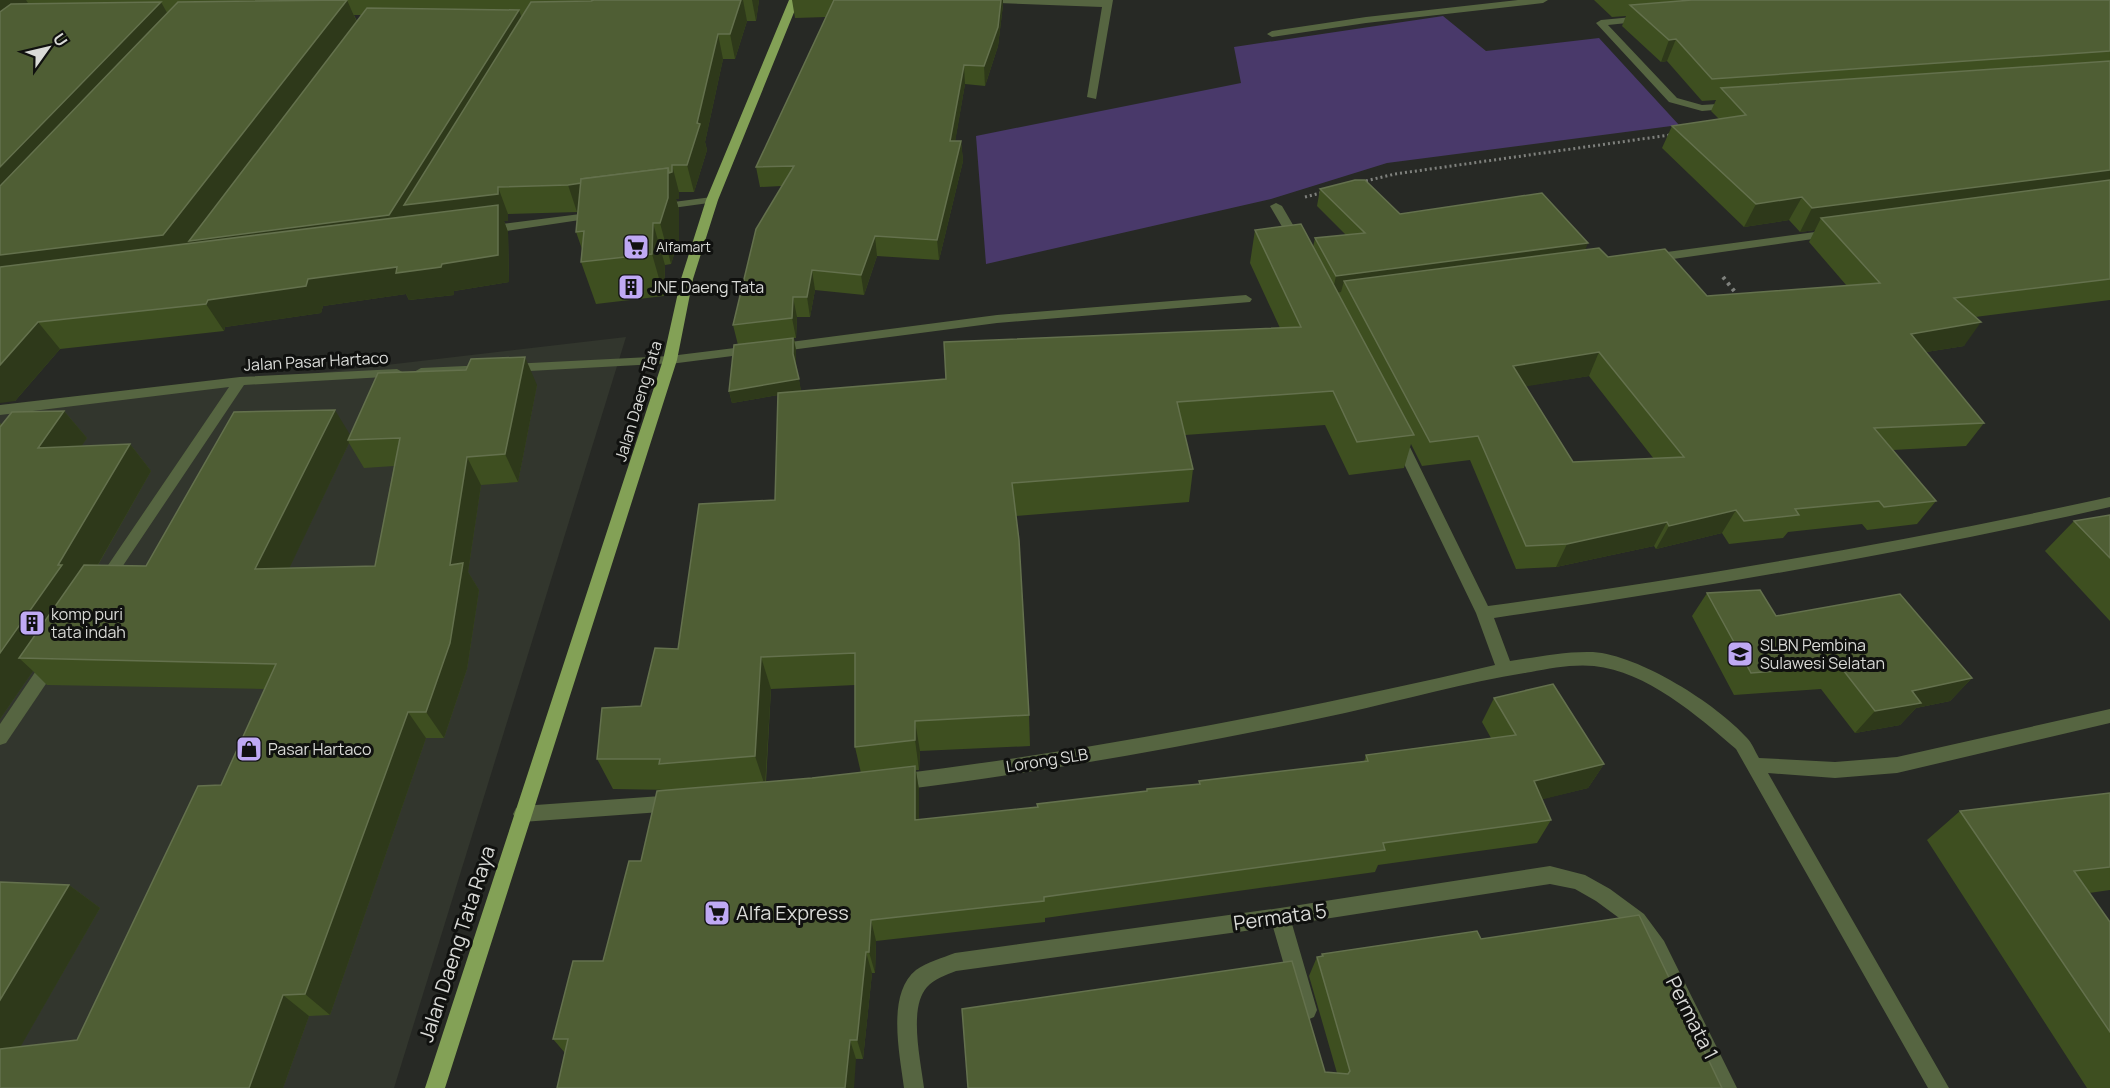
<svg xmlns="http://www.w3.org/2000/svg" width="2110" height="1088" viewBox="0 0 2110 1088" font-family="Manrope,sans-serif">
	<rect width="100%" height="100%" fill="#272925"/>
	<path fill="#32362d" d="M626,337l-232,751h-394v-678z"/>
	<path fill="#49396a" d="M1443,16l43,35 113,-13 80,87 -292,38 -116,36 -285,65 -10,-128 265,-53 -7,-36z"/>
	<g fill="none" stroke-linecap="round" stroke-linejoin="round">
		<g stroke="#7f817d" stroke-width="3" stroke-dasharray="2 3" stroke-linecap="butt">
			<path d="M1361,182l34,-8 275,-39"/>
			<path d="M1305,197l19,-5"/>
		</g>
		<path stroke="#7f817d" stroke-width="4" stroke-dasharray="3 4.5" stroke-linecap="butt" d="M1723,277l16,20"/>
		<g fill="#566541" fill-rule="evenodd">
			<path d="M1246,295l6,4 -2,3 -253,21 -222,29 -6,-4 6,-4 222,-29z"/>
			<path d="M751,346l6,4 -1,3 -86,11 -7,-4 7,-4z"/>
		</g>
		<g fill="#566541" fill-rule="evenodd">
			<path d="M994,0h119l-17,99 -9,-2 15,-90 -103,-4z"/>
			<path d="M1518,0h30l-5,3 -177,20 -94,14 -5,-3 5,-3 94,-14z"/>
			<path d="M1643,16l3,1v4l-38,4 69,73 25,7 31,-2 4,1v4l-35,3 -33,-9 -73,-79 5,-3z"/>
			<path d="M712,197l6,3 -2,2 -58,8 -6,-3 6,-3z"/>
			<path d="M1276,203l6,3 21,36 -2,3h-8l-2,-3 -21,-36z"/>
			<path d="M596,212l4,1v4l-114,17 -6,-4 6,-4z"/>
			<path d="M1830,230l4,2v4l-182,26 -6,-4 6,-4z"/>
			<path d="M670,356l5,1 2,3 -2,3 -164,9 -7,-4 7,-4z"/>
			<path d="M487,365l5,1 2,3 -2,3 -71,4 -7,-4 7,-4z"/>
			<path d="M397,369l7,4 -2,3 -158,9 -134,200h-10l-3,-4 3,-4 129,-190 -229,28v-10l240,-28z"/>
			<path d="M1399,434l7,5 82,167c209,-29 416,-64 622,-109v10c-204,46 -409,81 -616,111l16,43c27,-4 56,-10 83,-9 46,3 124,52 154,86 5,5 8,13 12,20l76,4 62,-5 213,-48v14l-213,50 -62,5 -67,-5 181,315h-21l-192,-339c-38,-33 -90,-78 -142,-83 -20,-2 -44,2 -63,6 -63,10 -124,27 -186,41 -148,32 -296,58 -446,77l-6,-3 -3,-5 3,-5 6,-3c201,-25 399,-63 596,-109l-19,-52 -84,-174z"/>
			<path d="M52,654l6,2 2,5 -2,5 -52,77 -6,2v-21l46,-68z"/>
			<path d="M675,795l6,2 3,6 -3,6 -6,2 -153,11 -6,-2 -3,-6 3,-6 6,-2z"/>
			<path d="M1550,866l35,9 25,14 34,25 20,27 73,147h-21l-66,-133 -20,-29 -34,-25 -21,-12 -25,-5 -258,40 25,86 -3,7 -7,3 -7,-3 -3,-7 -24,-83 -317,44c-10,4 -22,8 -29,16 -19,21 -6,75 -3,101h-20c-4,-33 -18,-94 12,-118 11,-8 26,-12 39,-17l325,-45z"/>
		</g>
		<path fill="#83a156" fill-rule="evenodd" d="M789,0h10l-81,200 -25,79 -16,81 -232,728h-20l238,-728 18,-81 25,-79z"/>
	</g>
	<g fill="#3e4f20" fill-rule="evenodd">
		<path d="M0,0h759l-3,21h-9l-12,38h-12l-18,83 2,8 -13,42h-15v7h-3l3,11v29l-8,25 -6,1 -1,31 -68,8 -15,-42 1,-13 -6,-17 2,-20 -70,2v7h-4l4,11 1,50 -55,9v4l-45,5 -3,-6 -83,12 -2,7 -96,14 -1,4 -164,18 -45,52zM354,15h8l-5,6z"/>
		<path d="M792,0h211v5l-5,41 -13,40 -20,-2 -10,57h6l2,20 -24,99 -62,-4 -13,39 -49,-5 -5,27h-13l-1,21h-2l2,12v15l5,26 145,-12 334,-51 -30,-65 5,-33 58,17 2,-9 31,-3 -29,-29 3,-17 80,25 185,35 23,8 99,39 140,-10 -38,-44 6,-12 -15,2 -11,-12 -45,7 -82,-79 10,-22 47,-7 -8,-8 5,-11 -14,1 -35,-40 -6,1 -39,-36 4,-10 -14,1 -18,-17h516v300l-135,17 -11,29 -38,6 58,71 -18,23 -73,4 43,51 -19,23 -50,6 -5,-6 -74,8 -5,6 -54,6 -7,-11 -66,16 -2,-3 -98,21 -40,2 -46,-109 -48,6 -11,-22 -7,24 -55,7 -24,-50 -140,10 8,34 -4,33 -173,14 13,199 1,31 -110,5 -1,19h-3l3,20v30l118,-13 109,-16 1,-2 52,-5v-3l165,-19 2,-7 125,-17 -9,-16 12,-24 110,66 -16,24 -46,11 9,21 -14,23 -159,22 -3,7 -330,46v4l-169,19 -1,32h-3l-9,86 -298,-6 -12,-14 50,-78 38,-100 31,-71 -59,-1 -16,-30 44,-53 134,-206 3,-105 -46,8 -3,-12 9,-46 -5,-20 49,-139 -22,1 -4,-20 70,-150 -31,1zM1589,376l65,83 -81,3 -48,-76zM855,685v62l6,26 -49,5 -46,4 5,-93z"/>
		<path d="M537,385l-19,97 -37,3 -13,87 11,18 -12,79 -23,69h-18l-96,277 -21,1 -26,72h-283l69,-203 31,23 -80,139 57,-7 144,-255 44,-96 -218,-4 -14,-14 -33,48v-296l2,2 62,-14 23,27 -6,8 49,-2 21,27 -53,94 48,1 204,-131zM349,443l15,25 30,-2 -19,100 -86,2z"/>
		<path d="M2110,515v106l-65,-70 29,-30z"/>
		<path d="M1707,593l69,23 196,62 -22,23 -34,7 -16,17 -45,8 -34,-44 -87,6 -42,-79z"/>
		<path d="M2110,793v97l-21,3 21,29v166h-23l-160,-248 33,-29z"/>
		<path d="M1481,939l241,149h-754l357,-16 12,1 -28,-97 8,-19h4l1,-3z"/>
	</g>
	<g fill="#2e391a">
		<path d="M0,0h26l6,9 -32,29z"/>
		<path d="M347,0l11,25 161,-15 6,17 -27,160 10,27v7h-4l4,11 1,50 -55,9v4l-45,5 -3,-6 -83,12 -2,7 -96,14 -1,4 -18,-27 2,-4 100,-21 89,-12 45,-3 -442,21v-30z"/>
		<path d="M741,0h2l4,21 -12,38 -5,-25z"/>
		<path d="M752,0h7l-3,21z"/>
		<path d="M1001,0h2v5l-5,41 -13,40 -1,-20z"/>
		<path d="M161,2l14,25 -175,188v-48z"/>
		<path d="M718,34l5,25 -18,83 2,8 -13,42 -7,-27z"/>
		<path d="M1676,39l-9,22 -6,1 8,-22z"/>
		<path d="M964,65l1,19 -13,76 -2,-19z"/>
		<path d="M961,141l2,20 -24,99 -2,-20z"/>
		<path d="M672,165l7,27v7h-3l3,11v29l-8,25 -11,-41 7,-23 -90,12 -9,-27 100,-17z"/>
		<path d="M2110,170v21l-289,27 -6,12 -15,2 12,-24z"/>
		<path d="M1802,197l-13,23 -45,7 12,-23z"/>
		<path d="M653,223l12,42 -1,31 -12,-42z"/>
		<path d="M875,236l2,20 -13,39 -3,-20z"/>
		<path d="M1588,243l-7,18 -237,20 -3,11 -9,2 4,-18z"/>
		<path d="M812,270l3,20 -5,27 -3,-20z"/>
		<path d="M793,297l4,20 -1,21 -4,-20z"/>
		<path d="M38,322l22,27 -45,52 -15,2v-38z"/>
		<path d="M1981,322l-17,24 -69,11 16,-23z"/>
		<path d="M793,338l3,12v16l-3,-12z"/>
		<path d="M1599,352l-10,24 -85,14 9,-24z"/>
		<path d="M525,357l12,28 -19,97 -13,-28z"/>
		<path d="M799,379l2,12 -69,12 -3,-12z"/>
		<path d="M335,410l17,28 -4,2 1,3 -73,153 -21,-27z"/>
		<path d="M64,411l23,27 -26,38 -23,-28z"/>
		<path d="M130,444l21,27 -67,118 -65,69 14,13 -33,48v-66l58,-88z"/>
		<path d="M467,457l14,28 -13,87 11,18 -12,79 -23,69 -18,-26z"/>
		<path d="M1736,510l-14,23 -66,16 13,-23z"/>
		<path d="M1667,522l-13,24 -98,21 11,-23z"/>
		<path d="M761,657l10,32 -6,97 -10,-30z"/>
		<path d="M1972,678l-22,23 -34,7 -16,17 -45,8 20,-22 37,-20z"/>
		<path d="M408,712l18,26 -96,277 -25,-21z"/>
		<path d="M915,721l5,30 -1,19 -4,-30z"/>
		<path d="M1604,764l-16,24 -68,17 14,-24z"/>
		<path d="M915,766l4,24v53l-4,-23z"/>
		<path d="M69,885l31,23 -94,164 -6,-3v-69z"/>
		<path d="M871,920l5,21 -1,32 -6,-21z"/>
		<path d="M866,952l6,21 -9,86 -6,-19z"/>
		<path d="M283,995l26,21 -26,72h-34z"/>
		<path d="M850,1040l6,19 -2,29h-9z"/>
	</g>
	<g fill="#4f5e34" stroke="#64714d" stroke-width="1.5" fill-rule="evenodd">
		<path d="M347,0l-184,235 -163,20v-69l178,-184z"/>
		<path d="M594,0h147l-11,34h-12l-21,89 3,1 -13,41h-15v7l-3,1 -1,-5 -87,11v4l-13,2 -70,2v7l-94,11 127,-203 60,-1z"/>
		<path d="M834,0h167l-3,27 -14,39 -20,-1 -14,76h11l-24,99 -62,-4 -14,39 -49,-5 -5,27h-14l-1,21 -59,7 23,-96 38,-63 -38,1z"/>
		<path d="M1692,0h418v51l-398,28 -36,-40 -7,1 -39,-35z"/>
		<path d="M161,2l-161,165v-155l11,-8z"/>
		<path d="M367,8l152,2 -130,205 -200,26z"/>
		<path d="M2110,61v109l-298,38 -10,-11 -46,7 -84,-78 74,-11 -25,-27z"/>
		<path d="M668,168v30l-8,25h-7l-1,31 -71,8 3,-31 -8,1 5,-53z"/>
		<path d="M1355,180h10l35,34 142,-21 46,50 -252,33 -21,-38 50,-5 -45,-44z"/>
		<path d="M2110,180v99l-156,19 27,24 -70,12 73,89 -110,5 62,73 -52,6 -5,-6 -84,8 4,6 -55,6 -8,-11 -67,16 -2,-4 -100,22 -41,2 -48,-110 -48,6 -86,-161 255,-33 9,9 57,-8 42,47 173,-13 -59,-65zM1599,352l85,105 -111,5 -60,-96z"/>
		<path d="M498,205v50l-56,9 -1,3 -45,6 1,-6 -89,12 -2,7 -98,14 -2,4 -168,18 -38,43v-98z"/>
		<path d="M1301,224l113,211 -57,7 -24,-51 -156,11 16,67 -181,14 7,57 10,175 -114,6v19l-60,7v-94l-94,4 -6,99 -96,8 1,-5h-63l5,-51 39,-2 14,-58 23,1 21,-145 76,-4 3,-107 168,-14 -2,-37 357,-15 -46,-97z"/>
		<path d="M793,338v16l6,25 -70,12 5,-46z"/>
		<path d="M525,357l-20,97 -38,3 -17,108 13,-2 -13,80 -24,69h-18l-103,282 -22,1 -34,93h-249v-39l77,-9 121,-254 23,-1 55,-121 -257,-6 65,-93 62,1 88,-154 101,-2 -80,159 120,-3 25,-128 -52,2 30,-67 88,-3 5,-11z"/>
		<path d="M64,411l-26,37 92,-4 -72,121h4l-62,88v-226l12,-15z"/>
		<path d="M2110,515v43l-36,-37z"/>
		<path d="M1760,590l16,26 124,-22 72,84 -60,13 9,12 -46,8 -35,-45 -89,7 -44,-80z"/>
		<path d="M1553,684l51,80 -70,17 17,39 -168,23 2,7 -341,47v4l-173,19 -2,32h-3l-9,88h-7l-5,48h-288l11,-49h-15l20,-78h30l26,-100h12l16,-70 155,-13 103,-12v54l123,-13 -1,-3 110,-13v-2l53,-5 -1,-3 169,-20 -2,-6 150,-20 -22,-37z"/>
		<path d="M2110,793v74l-36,4 36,51v110l-150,-221z"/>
		<path d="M0,882l69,3 -69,115z"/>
		<path d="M1639,915l83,173h-754l-6,-79 330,-48 33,111 23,2 2,-3 -33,-114 6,-1 -1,-2 155,-23 4,8z"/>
	</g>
	<defs>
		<g id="supermarket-square" transform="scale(1.35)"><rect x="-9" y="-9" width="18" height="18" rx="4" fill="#bfa9f4" stroke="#10110f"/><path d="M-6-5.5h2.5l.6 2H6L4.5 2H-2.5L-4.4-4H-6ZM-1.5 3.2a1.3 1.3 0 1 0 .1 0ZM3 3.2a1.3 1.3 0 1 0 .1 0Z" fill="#111"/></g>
		<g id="building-square" transform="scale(1.35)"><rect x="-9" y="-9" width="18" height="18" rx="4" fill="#bfa9f4" stroke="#10110f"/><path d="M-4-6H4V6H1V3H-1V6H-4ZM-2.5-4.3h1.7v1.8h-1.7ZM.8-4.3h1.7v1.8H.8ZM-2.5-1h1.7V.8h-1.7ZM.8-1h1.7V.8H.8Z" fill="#111"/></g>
		<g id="school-square" transform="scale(1.35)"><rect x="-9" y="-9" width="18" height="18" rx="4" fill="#bfa9f4" stroke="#10110f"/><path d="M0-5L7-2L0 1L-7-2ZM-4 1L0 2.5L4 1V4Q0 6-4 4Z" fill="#111"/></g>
		<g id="shop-square" transform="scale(1.35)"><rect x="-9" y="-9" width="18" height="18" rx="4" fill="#bfa9f4" stroke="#10110f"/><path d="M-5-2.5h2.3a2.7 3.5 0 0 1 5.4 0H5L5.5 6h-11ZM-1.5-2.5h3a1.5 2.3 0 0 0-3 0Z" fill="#111"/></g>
	</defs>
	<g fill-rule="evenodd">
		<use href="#supermarket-square" x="636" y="247"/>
		<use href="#building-square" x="631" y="287"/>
		<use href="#building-square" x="32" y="623"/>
		<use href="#school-square" x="1740" y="654"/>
		<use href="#shop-square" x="249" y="749"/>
		<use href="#supermarket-square" x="717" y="913"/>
	</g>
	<g text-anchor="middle" stroke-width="6" stroke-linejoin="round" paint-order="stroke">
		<g font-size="14" fill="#dadbd8" stroke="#10110f" text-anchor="start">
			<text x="656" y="252">Alfamart</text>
		</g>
		<g font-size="16" fill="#dadbd8" stroke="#10110f" text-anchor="start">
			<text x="650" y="293">JNE Daeng Tata</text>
			<text x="51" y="620">komp puri<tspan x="51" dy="18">tata indah</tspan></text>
			<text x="1760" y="651">SLBN Pembina<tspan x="1760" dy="18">Sulawesi Selatan</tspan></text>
			<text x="268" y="755">Pasar Hartaco</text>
		</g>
		<g font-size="16" fill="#dadbd8" stroke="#10110f">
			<text transform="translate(316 361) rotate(-3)" y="6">Jalan Pasar Hartaco</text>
			<text transform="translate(638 401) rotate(-73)" y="6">Jalan Daeng Tata</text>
			<text transform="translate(1047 760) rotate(-9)" y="6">Lorong SLB</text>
		</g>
		<g font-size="20" fill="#dadbd8" stroke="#10110f" text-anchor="start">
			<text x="736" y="920">Alfa Express</text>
		</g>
		<g font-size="20" fill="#dadbd8" stroke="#10110f">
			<text transform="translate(1280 917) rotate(-8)" y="7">Permata 5</text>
			<text transform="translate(457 944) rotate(-72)" y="7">Jalan Daeng Tata Raya</text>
			<text transform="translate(1692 1018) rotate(63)" y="7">Permata 1</text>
		</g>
	</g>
	<g transform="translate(48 48) rotate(56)" stroke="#10110f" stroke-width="4.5" paint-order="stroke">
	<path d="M0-4.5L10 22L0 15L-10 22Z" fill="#dadbd8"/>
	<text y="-9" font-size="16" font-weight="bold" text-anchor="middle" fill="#dadbd8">U</text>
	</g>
</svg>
